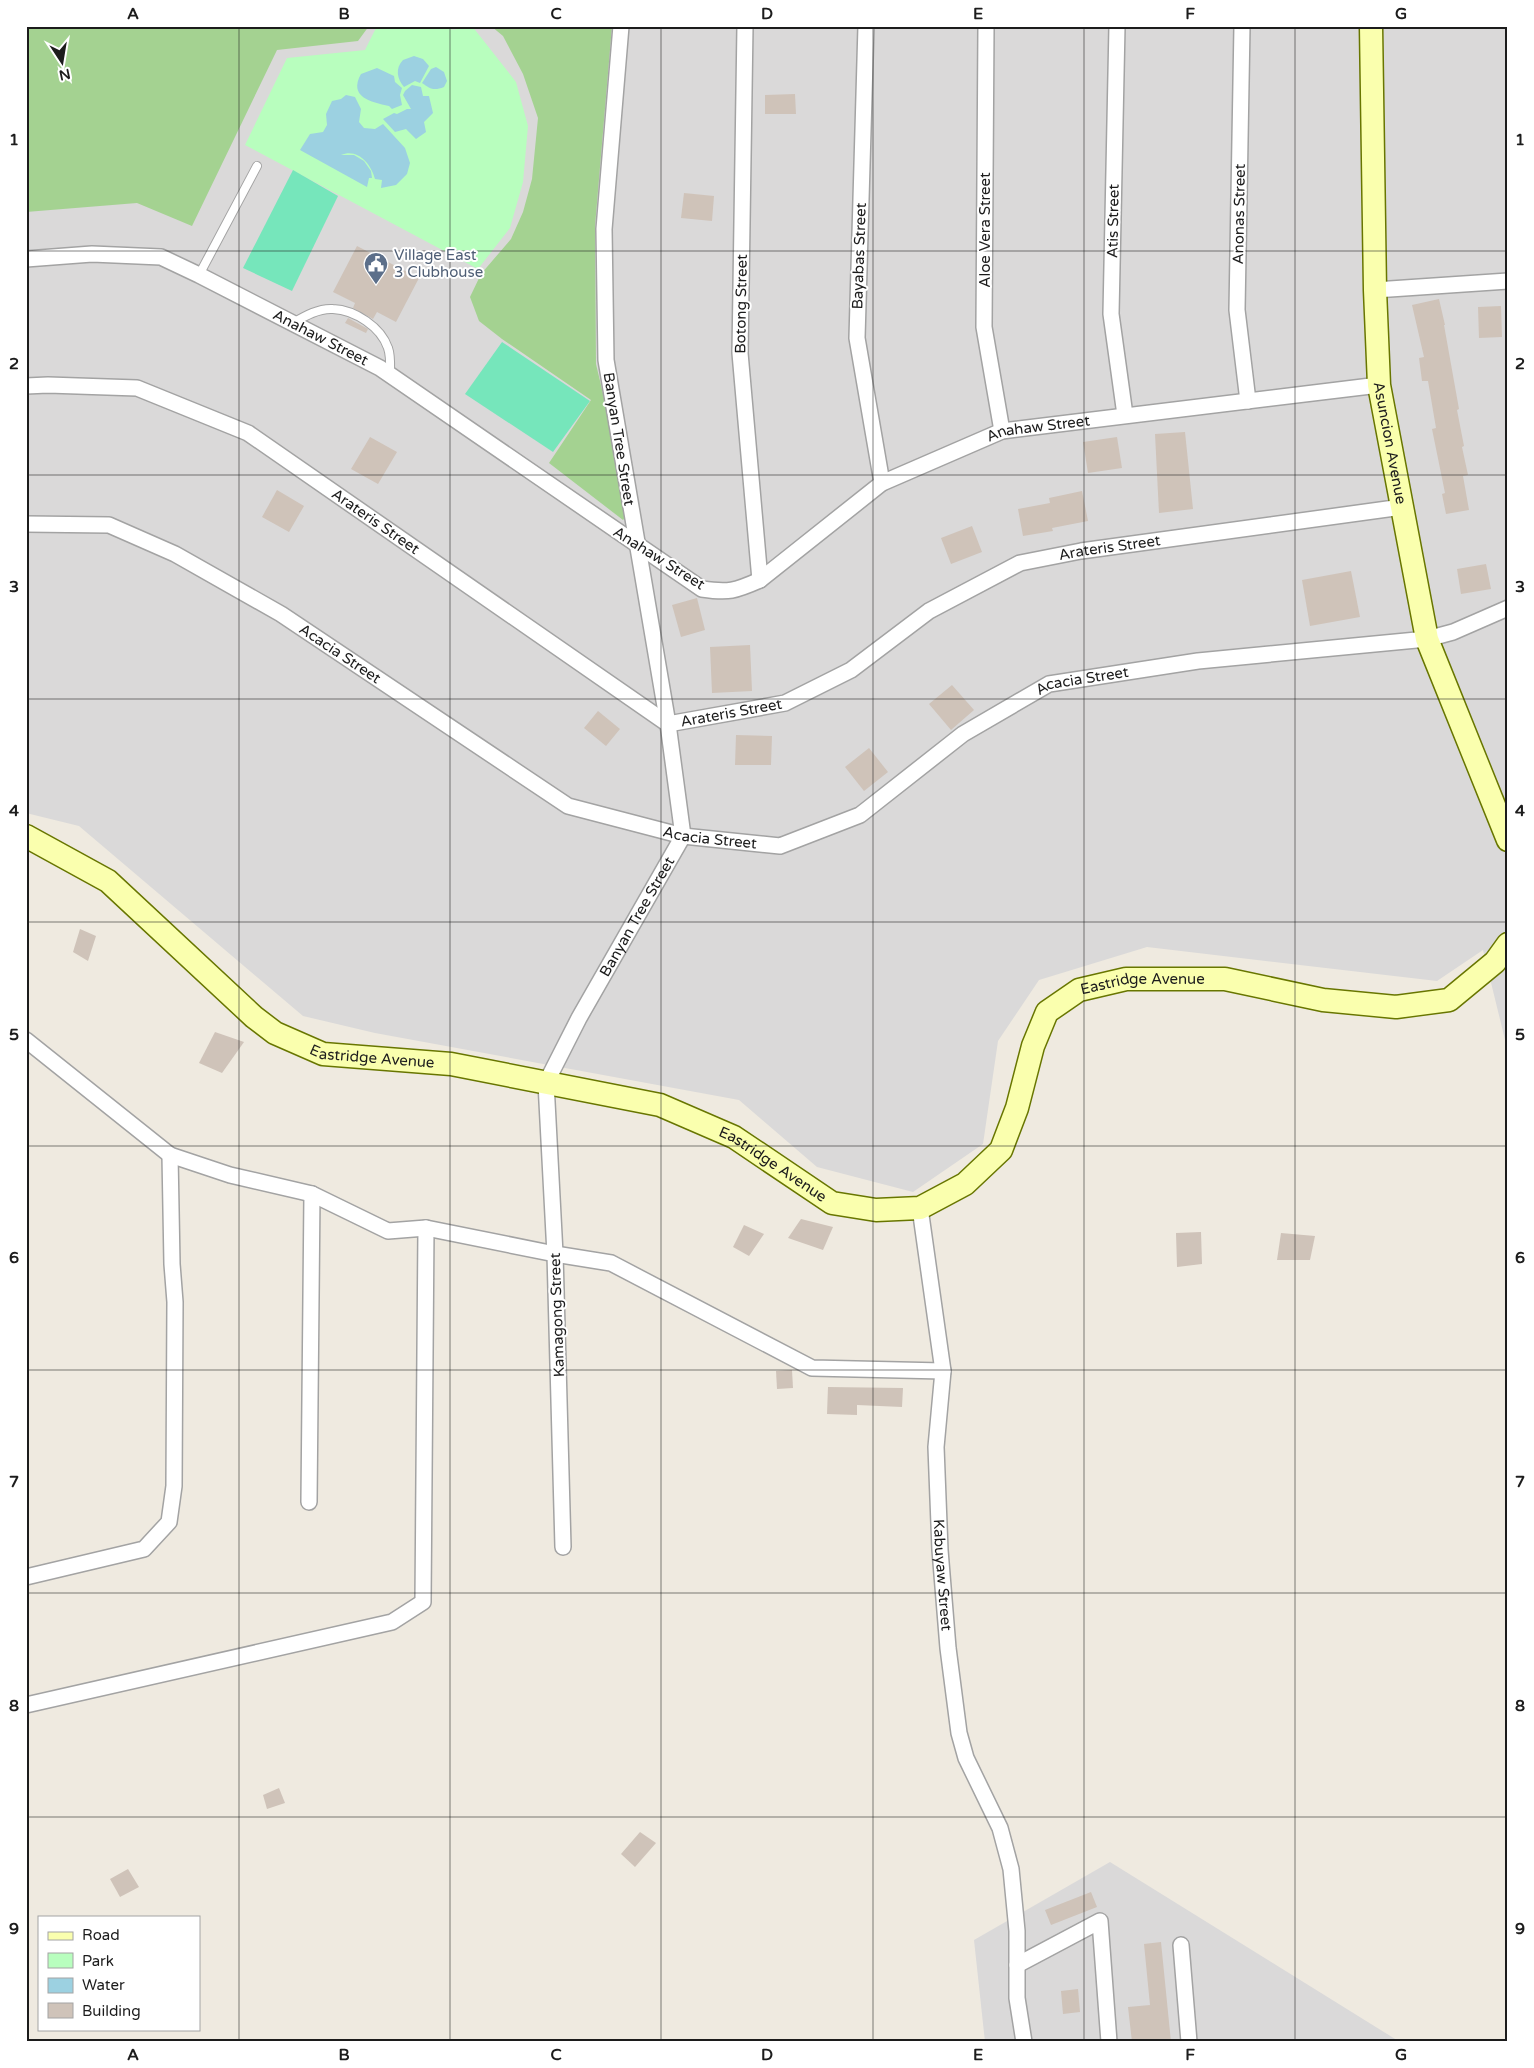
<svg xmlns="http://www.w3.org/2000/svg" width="1534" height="2068" viewBox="0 0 1534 2068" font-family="'Varela Round',sans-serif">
	<rect width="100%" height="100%" fill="#efeae0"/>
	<g fill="#dad9d9">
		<path d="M26,26h1480l2,30v996l-25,-102 -46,31 -290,-34 -108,33 -41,61 -15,103 -70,48 -96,-25 -78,-67 -364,-67 -72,-17 -224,-190 -53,-13z"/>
		<path d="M1110,1862l290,180h-415l-11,-102z"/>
	</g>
	<g fill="#a4d291">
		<path d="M26,26h343l-11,15 -81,9 -85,176 -55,-23 -111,9z"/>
		<path d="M491,26h121l-17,200 1,138 35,148 -8,8 -74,-57 42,-63 -89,-61 -23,-18 -9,-24 11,-23 30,-35 12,-27 9,-33 6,-61 -15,-44 -20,-38z"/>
	</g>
	<path fill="#b8febe" d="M384,26h67l1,4 20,-4 44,56 12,44 -5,56 -13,46 -32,41 -233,-124 42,-87 78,-8 11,-22z"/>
	<g fill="#76e6bb">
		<path d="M293,170l45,26 -46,95 -49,-23z"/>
		<path d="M502,342l88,59 -37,51 -88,-58z"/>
	</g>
	<g fill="#9cd1e1">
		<path d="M414,56l9,3 6,7 -9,17 -5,-2 -11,6c-7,-8 -9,-19 -1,-27z"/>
		<path d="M436,67l8,5 3,9 -3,6c-10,4 -14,2 -22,-4l9,-14z"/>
		<path d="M377,68l17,8 1,6 7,6 -2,7 2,10 -10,4 -3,-3c-18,-4 -41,-9 -28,-32z"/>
		<path d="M412,85l9,2 2,9h6l4,17 -9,9 2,10 -10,7 -10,-10 -11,3 -12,-13 11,-6 3,1 10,-5h4l-8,-14 2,-4z"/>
		<path d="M346,95l9,2 6,12 -2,13 5,6 11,1 8,-5 22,24 5,15 -3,11 -11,11 -15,3 1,-8 -7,-1c-4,-16 -18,-31 -34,-24h13l10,6 7,10 1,7h-3l-2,9 -67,-37 10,-16 13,-2 4,-7 -1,-11 6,-13 9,-2z"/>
	</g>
	<g fill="#cfc3b9">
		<path d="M795,94l1,20h-31v-19z"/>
		<path d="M684,193l30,3 -2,25 -31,-3z"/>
		<path d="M357,246l62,32 -23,44 -19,-10 -4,7 -20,-11 2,-5 -22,-11z"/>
		<path d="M1439,299l6,26h-1l15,84 -2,1 7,36 -2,1 6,28 -5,1 6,34 -23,4 -4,-20 3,-1 -13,-64 4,-1 -8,-47h-6l-3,-23 5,-1 -12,-52z"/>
		<path d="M1501,306l1,31 -23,1 -1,-31z"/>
		<path d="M348,318l20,11 -2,4 -21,-10z"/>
		<path d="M1185,432l8,77 -34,4 -4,-79z"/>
		<path d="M370,437l27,15 -19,32 -27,-15z"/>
		<path d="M1117,437l5,31 -34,5 -5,-31z"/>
		<path d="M277,490l27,16 -15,26 -27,-15z"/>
		<path d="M1082,491l6,30 -36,7 1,3 -30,5 -5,-27 32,-6 -1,-5z"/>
		<path d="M972,526l10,26 -31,12 -10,-26z"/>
		<path d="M1486,564l5,25 -30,5 -4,-25z"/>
		<path d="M1351,571l9,46 -50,9 -8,-46z"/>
		<path d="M697,598l8,32 -24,7 -9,-32z"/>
		<path d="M750,645l2,46 -40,2 -2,-46z"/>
		<path d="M952,685l22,25 -23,20 -22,-26z"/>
		<path d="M598,711l22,18 -14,17 -22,-18z"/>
		<path d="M736,735l36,1 -1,29h-36z"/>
		<path d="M869,748l19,24 -24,19 -19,-24z"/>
		<path d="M80,929l16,7 -8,25 -15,-9z"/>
		<path d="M215,1032l29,10 -22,31 -23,-10z"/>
		<path d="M801,1219l32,8 -10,23 -35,-12z"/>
		<path d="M744,1225l20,9 -15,22 -16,-9z"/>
		<path d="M1201,1232l1,32 -25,3 -1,-34z"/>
		<path d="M1281,1233l34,3 -5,24h-33z"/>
		<path d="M792,1370l1,18 -16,1 -1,-18z"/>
		<path d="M828,1387l75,1 -1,19 -45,-2v10l-30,-1z"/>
		<path d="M279,1788l6,15 -18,6 -4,-14z"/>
		<path d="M640,1832l16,11 -21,24 -14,-13z"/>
		<path d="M128,1869l11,18 -19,10 -10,-18z"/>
		<path d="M1091,1892l6,15 -46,18 -6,-15z"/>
		<path d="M1161,1942l10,100h-39l-4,-35 22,-2 -6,-61z"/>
		<path d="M1078,1989l2,23 -17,2 -2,-23z"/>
	</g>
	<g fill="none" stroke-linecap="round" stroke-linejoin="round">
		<g stroke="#a3a3a3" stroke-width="10">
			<g id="lane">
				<path d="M199,275l58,-109"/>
				<path d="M293,323c12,-7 26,-15 40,-14 22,1 48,18 55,39 3,8 2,19 2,27"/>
			</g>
		</g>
		<g stroke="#a3a3a3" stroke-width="18">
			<g id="street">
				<path d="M745,26l-5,327 20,227"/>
				<path d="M866,26l-9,312 25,145"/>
				<path d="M986,26l-2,301 18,104"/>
				<path d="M1117,26l-6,288 14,101"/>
				<path d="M1242,26l-5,284 11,91"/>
				<path id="s1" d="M26,259l66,-5 69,3 38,18 181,93 322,221c27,4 33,2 58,-9l122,-97 120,-52 377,-46"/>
				<path d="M1375,290l133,-9"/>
				<path id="s2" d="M26,386l22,-1 89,3 111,45 420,291 117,-21 66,-33 78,-59 91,-48 61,-12 321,-44"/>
				<path id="s3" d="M26,524l83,1 66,29 106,60 287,192 115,30 97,10 80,-31 103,-81 86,-50 149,-23 229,-22 26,-7 55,-24"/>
				<path d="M26,1040l144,115 60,20 82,19 76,37 38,-3 129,26 56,9 201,105 131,3"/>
				<path id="s4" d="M920,1208l23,163 -7,76 4,103 8,98 11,85 7,25 34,70 11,41 6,62v67l7,44"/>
				<path d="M309,1502l3,-308"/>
				<path id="s5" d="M563,1547l-8,-293 -9,-171 33,-65 104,-182 -15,-112 -62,-364 -2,-131 17,-203"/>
				<path d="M26,1577l118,-28 25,-27 5,-36 1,-184 -3,-38 -2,-109"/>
				<path d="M26,1705l366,-83 31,-20 3,-374"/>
				<path d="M1181,1945l8,97"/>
				<path d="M1017,1965l83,-44 9,121"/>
			</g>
		</g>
		<g stroke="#687600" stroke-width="25">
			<g id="secondary">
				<path id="s6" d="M1371,26l4,264 4,95 48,254 81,201"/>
				<path id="s7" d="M26,836l82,45 146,136 21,16 48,21 128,10 209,41 74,32 98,66 44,7 44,-2 45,-24 36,-34 16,-42 16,-62 14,-34 32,-22 47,-11h99l98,21 73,7 53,-7 46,-38 13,-18"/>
			</g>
		</g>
		<use href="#lane" stroke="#fff" stroke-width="8"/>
		<use href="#street" stroke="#fff" stroke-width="15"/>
		<use href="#secondary" stroke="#faffae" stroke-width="22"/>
	</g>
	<path fill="none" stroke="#1c1c1c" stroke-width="1" stroke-opacity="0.55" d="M239,26v2016M450,26v2016M661,26v2016M873,26v2016M1084,26v2016M1295,26v2016M26,251h1482M26,475h1482M26,699h1482M26,922h1482M26,1146h1482M26,1370h1482M26,1593h1482M26,1817h1482"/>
	<defs>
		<g id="civic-pin" transform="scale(1.25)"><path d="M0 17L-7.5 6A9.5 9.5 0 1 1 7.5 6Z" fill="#5c6f8a" stroke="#fff"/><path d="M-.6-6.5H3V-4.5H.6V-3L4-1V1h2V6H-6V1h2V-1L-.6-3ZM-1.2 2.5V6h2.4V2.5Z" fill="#fff"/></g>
	</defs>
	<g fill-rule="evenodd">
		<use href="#civic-pin" x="376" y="264"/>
	</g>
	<g text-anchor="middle" stroke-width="4" stroke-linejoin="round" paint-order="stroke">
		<g font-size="15" fill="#1c1c1c" stroke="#fff">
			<text transform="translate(1239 214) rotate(-89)" y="5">Anonas Street</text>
			<text transform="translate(1113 221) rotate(-89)" y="5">Atis Street</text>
			<text transform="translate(985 230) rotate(-90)" y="5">Aloe Vera Street</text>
			<text transform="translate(859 256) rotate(-88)" y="5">Bayabas Street</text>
			<text transform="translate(741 304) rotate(-89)" y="5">Botong Street</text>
			<text dy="5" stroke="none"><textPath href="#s1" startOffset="314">Anahaw Street</textPath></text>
			<text dy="5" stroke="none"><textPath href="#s1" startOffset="1154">Anahaw Street</textPath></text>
			<text transform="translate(619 439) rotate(81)" y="5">Banyan Tree Street</text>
			<text dy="5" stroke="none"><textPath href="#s6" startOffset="418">Asuncion Avenue</textPath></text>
			<text dy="5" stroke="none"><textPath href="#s2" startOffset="386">Arateris Street</textPath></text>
			<text dy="5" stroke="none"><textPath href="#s2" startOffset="1226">Arateris Street</textPath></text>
			<text transform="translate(659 558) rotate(32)" y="5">Anahaw Street</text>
			<text dy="5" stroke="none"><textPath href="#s3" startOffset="348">Acacia Street</textPath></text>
			<text dy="5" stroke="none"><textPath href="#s3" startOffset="1188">Acacia Street</textPath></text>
			<text dy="5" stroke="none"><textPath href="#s2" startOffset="806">Arateris Street</textPath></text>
			<text dy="5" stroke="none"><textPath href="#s3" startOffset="768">Acacia Street</textPath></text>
			<text dy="5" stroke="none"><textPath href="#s5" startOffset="654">Banyan Tree Street</textPath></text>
			<text dy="5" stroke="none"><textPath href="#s7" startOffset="1350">Eastridge Avenue</textPath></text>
			<text dy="5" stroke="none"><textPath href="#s7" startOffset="421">Eastridge Avenue</textPath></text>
			<text dy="5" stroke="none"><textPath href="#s7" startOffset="841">Eastridge Avenue</textPath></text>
			<text transform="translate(557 1315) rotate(-92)" y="5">Kamagong Street</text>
			<text dy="5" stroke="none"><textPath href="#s4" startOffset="369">Kabuyaw Street</textPath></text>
		</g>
		<g font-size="15" fill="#4e5e75" stroke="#fff" text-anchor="start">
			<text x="394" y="260">Village East<tspan x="394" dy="17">3 Clubhouse</tspan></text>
		</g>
	</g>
	<rect width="1534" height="2068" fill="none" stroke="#ffffff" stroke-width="55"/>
	<rect x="38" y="1916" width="162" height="115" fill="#ffffff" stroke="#a4a4a4"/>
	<rect x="48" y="1932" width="25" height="8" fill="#faffae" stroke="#a4a4a4"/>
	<text x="82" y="1940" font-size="15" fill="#1c1c1c">Road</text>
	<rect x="48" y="1953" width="25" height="15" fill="#b8febe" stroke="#a4a4a4"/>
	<text x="82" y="1966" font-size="15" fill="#1c1c1c">Park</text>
	<rect x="48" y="1978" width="25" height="15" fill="#9cd1e1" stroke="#a4a4a4"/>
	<text x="82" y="1990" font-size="15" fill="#1c1c1c">Water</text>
	<rect x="48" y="2003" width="25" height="15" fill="#cfc3b9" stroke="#a4a4a4"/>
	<text x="82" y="2016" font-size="15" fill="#1c1c1c">Building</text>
	<g transform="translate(62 62) rotate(168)" stroke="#ffffff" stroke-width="4" paint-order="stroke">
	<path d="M0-4L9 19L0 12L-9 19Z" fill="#1c1c1c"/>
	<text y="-8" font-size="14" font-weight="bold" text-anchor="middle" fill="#1c1c1c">N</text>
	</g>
	<rect x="28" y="28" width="1478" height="2012" fill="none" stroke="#1c1c1c" stroke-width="2"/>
	<g font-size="16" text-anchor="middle" font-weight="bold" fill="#1c1c1c">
		<text x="133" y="19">A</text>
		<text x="344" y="19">B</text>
		<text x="556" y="19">C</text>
		<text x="767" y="19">D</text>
		<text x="978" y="19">E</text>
		<text x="1190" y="19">F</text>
		<text x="1401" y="19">G</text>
		<text x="14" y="145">1</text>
		<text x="1520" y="145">1</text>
		<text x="14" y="369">2</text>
		<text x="1520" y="369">2</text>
		<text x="14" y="592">3</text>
		<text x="1520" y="592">3</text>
		<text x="14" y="816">4</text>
		<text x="1520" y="816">4</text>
		<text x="14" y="1040">5</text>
		<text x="1520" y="1040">5</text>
		<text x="14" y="1263">6</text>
		<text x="1520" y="1263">6</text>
		<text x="14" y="1487">7</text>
		<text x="1520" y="1487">7</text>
		<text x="14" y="1711">8</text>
		<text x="1520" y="1711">8</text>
		<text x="14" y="1934">9</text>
		<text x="1520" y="1934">9</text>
		<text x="133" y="2060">A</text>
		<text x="344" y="2060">B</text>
		<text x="556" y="2060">C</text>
		<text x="767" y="2060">D</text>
		<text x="978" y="2060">E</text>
		<text x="1190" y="2060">F</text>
		<text x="1401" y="2060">G</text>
	</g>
</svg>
